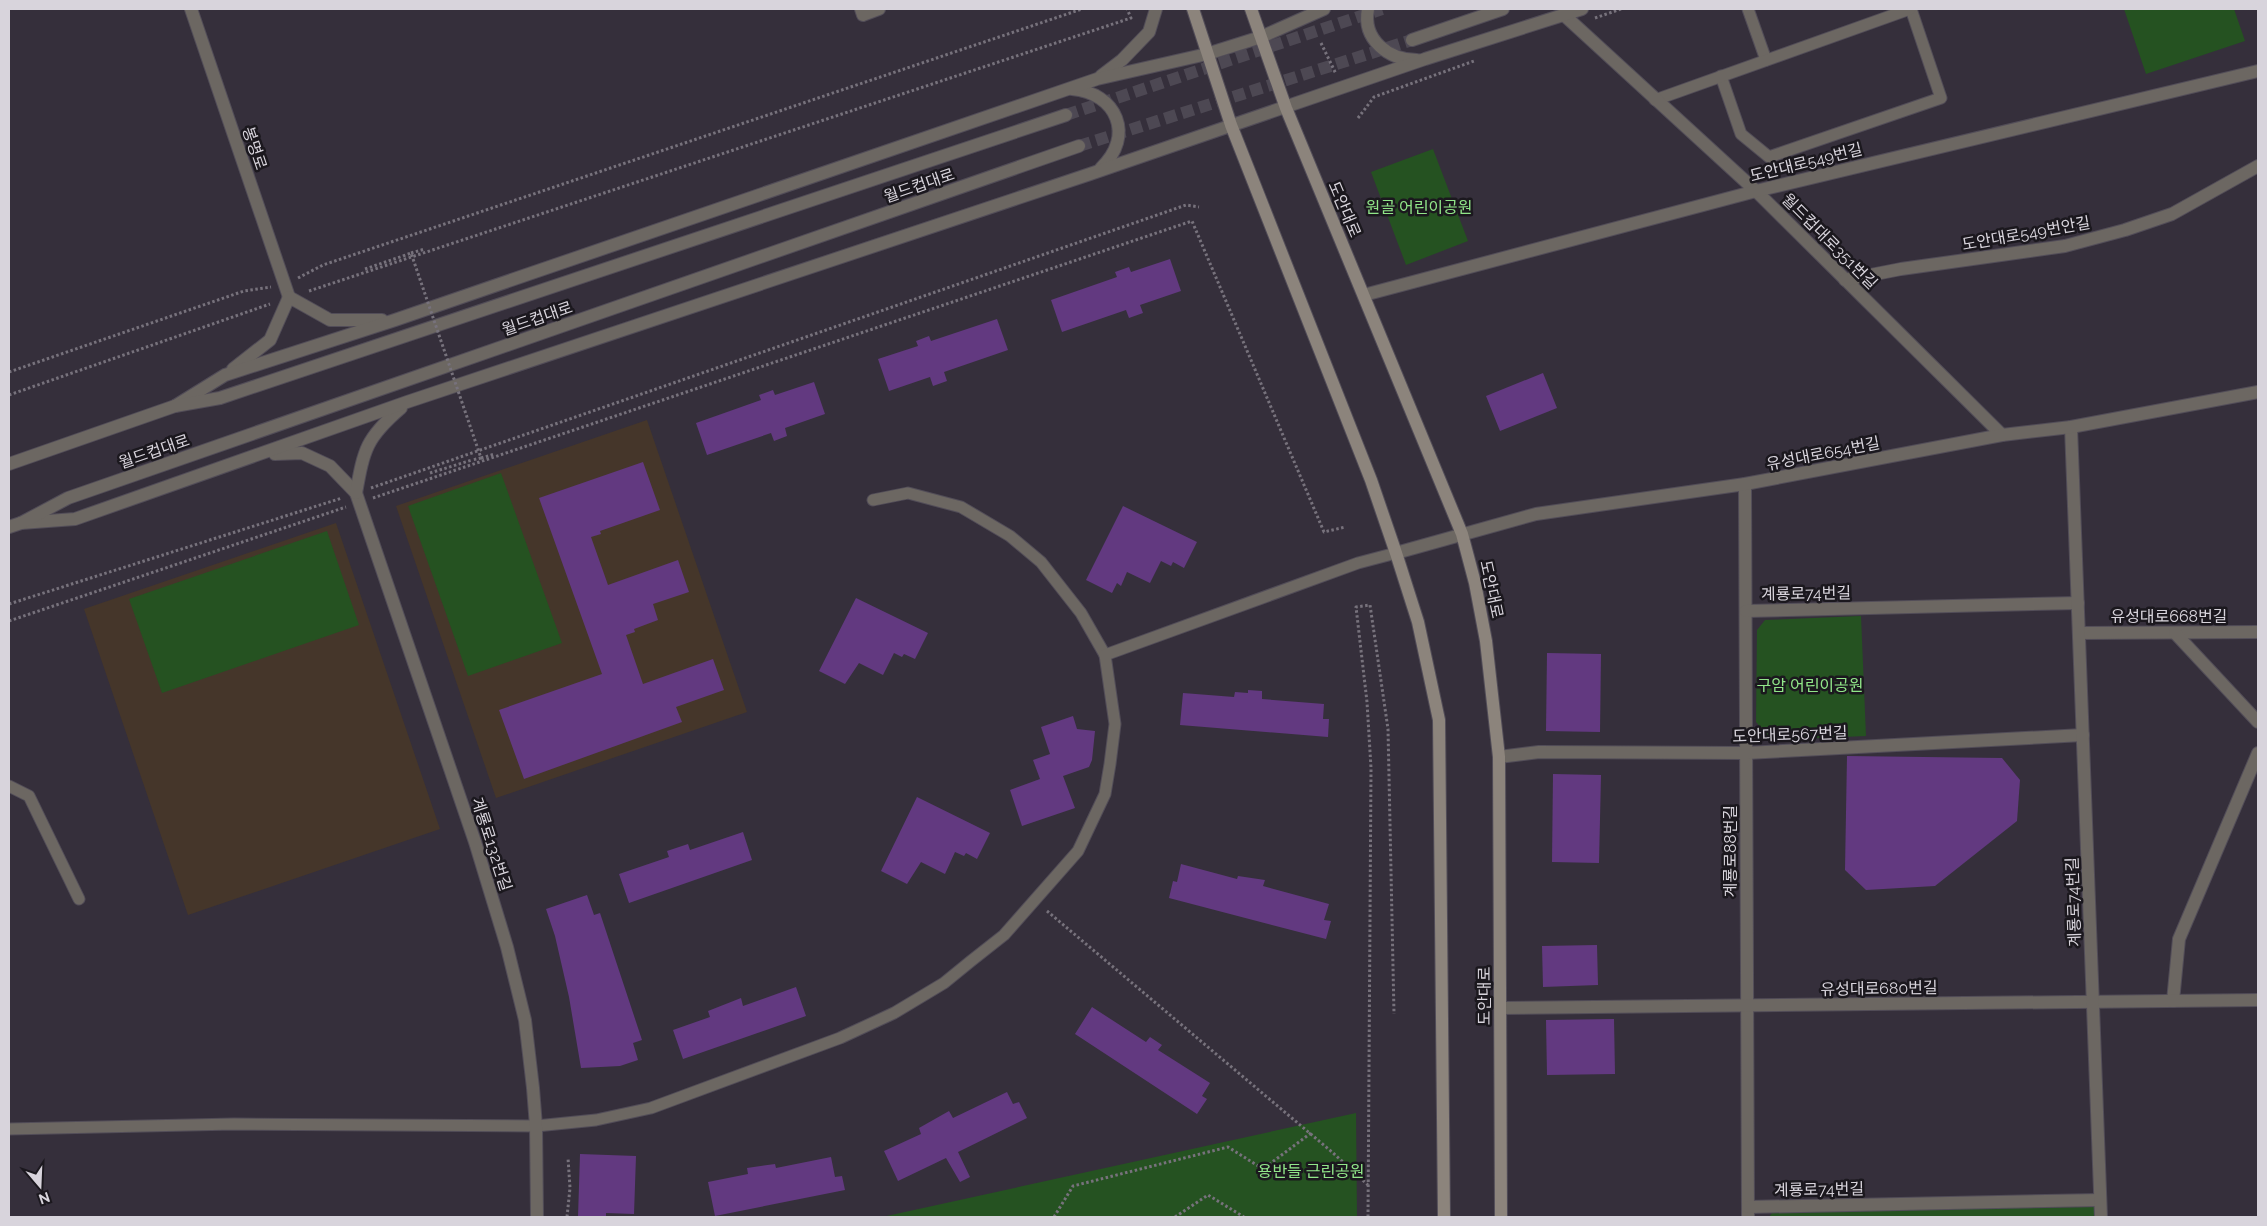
<svg xmlns="http://www.w3.org/2000/svg" width="2267" height="1226" viewBox="0 0 2267 1226" font-family="Raleway,'Noto Sans KR',sans-serif">
	<rect width="100%" height="100%" fill="#352f3b"/>
	<g fill="#45362a">
		<path d="M647,420l100,292 -251,86 -100,-292z"/>
		<path d="M336,523l104,306 -252,86 -104,-306z"/>
	</g>
	<g fill="#255221">
		<path d="M2124,9h110l11,32 -99,33z"/>
		<path d="M1433,149l35,92 -62,24 -35,-93z"/>
		<path d="M501,473l61,170 -94,33 -60,-170z"/>
		<path d="M327,531l32,94 -197,68 -33,-94z"/>
		<path d="M1861,616l5,120 -94,4 -16,-18 1,-92 8,-10z"/>
		<path d="M1356,1113l1,104h-475z"/>
		<path d="M2094,1207v10h-325l6,-8z"/>
	</g>
	<g fill="#623980">
		<path d="M1170,259l11,32 -41,14 3,8 -14,5 -3,-8 -64,22 -11,-32 66,-23 -2,-5 14,-5 2,5z"/>
		<path d="M997,319l11,31 -64,22 3,9 -14,5 -3,-9 -41,14 -11,-32 40,-13 -2,-5 13,-5 2,5z"/>
		<path d="M1543,373l14,35 -57,23 -14,-35z"/>
		<path d="M814,382l11,32 -40,14 2,8 -13,5 -3,-8 -64,22 -11,-32 65,-23 -2,-5 14,-5 2,5z"/>
		<path d="M643,462l17,48 -60,21 1,3 -10,3 17,48 70,-25 11,32 -36,12 5,16 -24,9 1,3 -9,3 17,49 70,-25 11,31 -48,17 6,15 -158,57 -25,-69 103,-36 -63,-176z"/>
		<path d="M1123,506l74,36 -13,26 -11,-6 -2,4 -10,-5 -11,22 -23,-11 -6,14 -4,-3 -5,10 -26,-13z"/>
		<path d="M856,598l72,35 -13,26 -11,-5 -2,3 -8,-4 -11,22 -24,-12 -14,21 -26,-13z"/>
		<path d="M1547,653l54,1 -1,78 -54,-1z"/>
		<path d="M1248,690l14,1v8l62,5 -1,15h6l-1,18 -148,-12 3,-32 51,4 1,-5 13,1z"/>
		<path d="M1073,716l4,13 18,2 -3,29 -3,7 -26,9 12,32 -53,18 -12,-36 30,-11 -7,-19 17,-6 -9,-27z"/>
		<path d="M1847,756l155,2 18,22 -3,41 -82,65 -69,4 -21,-20z"/>
		<path d="M1553,774l48,1 -2,88 -47,-1z"/>
		<path d="M917,797l73,36 -13,26 -11,-6 -2,3 -9,-4 -10,22 -24,-12 -14,22 -26,-13z"/>
		<path d="M743,832l9,28 -123,43 -10,-29 50,-17 -2,-6 21,-7 2,6z"/>
		<path d="M1181,864l56,15 1,-3 27,4 -2,6 66,18 -5,16 7,1 -5,18 -157,-41 4,-17 4,1z"/>
		<path d="M587,895l7,20 6,-2 42,127 -9,3 5,17 -18,6 -39,2 -12,-71 -14,-61 -9,-27z"/>
		<path d="M1597,945l1,40 -55,2 -1,-41z"/>
		<path d="M796,987l10,29 -123,43 -10,-29 37,-13 -2,-6 33,-13 2,8z"/>
		<path d="M1092,1007l54,35 4,-5 12,8 -4,5 52,33 -8,13 5,3 -10,15 -122,-80z"/>
		<path d="M1614,1019l1,55 -68,1 -1,-55z"/>
		<path d="M1007,1092l6,12 6,-2 8,16 -69,34 12,25 -10,5 -14,-24 -48,23 -14,-30 37,-17 -2,-6 30,-17 4,7z"/>
		<path d="M580,1154l56,2 -2,58 -28,-1v4h-28z"/>
		<path d="M831,1157l4,20 7,-1 3,14 -130,26 -7,-34 40,-8 -1,-6 28,-4 1,4z"/>
	</g>
	<g fill="none" stroke-linecap="round" stroke-linejoin="round">
		<g stroke="#4d4853" stroke-width="12" stroke-dasharray="12 6" stroke-linecap="butt">
			<path d="M1066,115l316,-106"/>
			<path d="M1079,146l333,-106"/>
		</g>
		<g stroke="#524d58" stroke-width="13">
			<g id="service">
				<path d="M1748,9l18,51"/>
				<path d="M1721,76l20,58 28,23 172,-59 -30,-89"/>
				<path d="M1655,100l255,-91"/>
				<path d="M873,500l35,-7 53,14 49,29 31,26 40,51 24,42"/>
				<path d="M9,786l20,10 50,103"/>
				<path d="M9,1129l225,-5 302,2 60,-6 55,-12 189,-70 54,-25 50,-30 27,-22 33,-26 74,-84 27,-57 5,-30 5,-40 -10,-69 253,-92 38,-10"/>
			</g>
		</g>
		<g stroke="#524d58" stroke-width="14">
			<g id="minor">
				<path d="M191,9l98,288"/>
				<path d="M861,9l2,6 16,-6"/>
				<path d="M1564,15l192,176 246,244"/>
				<path d="M1845,280l56,-11 164,-23 60,-16 47,-16 86,-48"/>
				<path d="M1364,295l392,-104 502,-120"/>
				<path d="M1745,484l3,733"/>
				<path d="M356,493l119,349 32,105 18,73 8,68 3,38 1,91"/>
				<path d="M1746,611l332,-8"/>
				<path d="M2079,633l179,-1"/>
				<path d="M2175,633l83,89"/>
				<path d="M1499,757l40,-5 207,1 337,-18"/>
				<path d="M2173,1001l6,-62 79,-186"/>
				<path d="M1501,1008l757,-8"/>
				<path d="M1748,1207l352,-7"/>
			</g>
		</g>
		<g stroke="#524d58" stroke-width="14">
			<g id="tertiary">
				<path d="M1368,9c-6,31 21,51 49,51"/>
				<path d="M1412,40l91,-31"/>
				<path d="M1101,76l21,-16 27,-28 7,-23"/>
				<path d="M1072,89c45,4 63,47 29,79"/>
				<path d="M233,369l37,-29 19,-43 41,23h52"/>
				<path d="M175,406l50,-31 170,-55 702,-241 110,-25 54,-17 63,-28"/>
				<path d="M2071,427l30,790"/>
				<path d="M275,454l27,-1 28,13 26,27"/>
				<path d="M9,464l166,-58 45,-8 846,-283"/>
				<path d="M356,493c8,-44 10,-55 45,-85"/>
				<path d="M21,523l54,-4 332,-117 683,-228 335,-115 157,-50"/>
				<path d="M9,527l12,-4 47,-25 1011,-352"/>
				<path d="M1396,553l140,-39 209,-30 257,-49 69,-8 187,-35"/>
			</g>
		</g>
		<g stroke="#524d58" stroke-width="14">
			<g id="secondary">
				<path d="M1193,9l38,116 140,355 25,73 22,69 21,98 5,497"/>
				<path d="M1251,9l35,99 176,426 13,49 11,58 13,116 2,460"/>
			</g>
		</g>
		<g stroke="#77727c" stroke-width="3" stroke-dasharray="2.5 2.5" stroke-linecap="butt">
			<path d="M1595,18l26,-9"/>
			<path d="M1321,43l15,31"/>
			<path d="M1358,118l16,-21 100,-36"/>
			<path d="M411,253l14,-4"/>
			<path d="M365,269l38,-13"/>
			<path d="M298,278l25,-13 759,-256"/>
			<path d="M309,291l822,-273 -4,-9"/>
			<path d="M9,372l235,-81 27,-4"/>
			<path d="M9,395l261,-91"/>
			<path d="M481,458l14,-4"/>
			<path d="M430,473l42,-13"/>
			<path d="M371,488l815,-283 13,2"/>
			<path d="M373,498l819,-277 132,311 21,-5"/>
			<path d="M9,604l333,-106"/>
			<path d="M9,621l337,-114"/>
			<path d="M1047,911l285,241 36,33"/>
			<path d="M567,1217l3,-29 -2,-30"/>
			<path d="M1054,1217l19,-31 155,-39 35,22 48,-36"/>
			<path d="M1175,1217l33,-22 36,22"/>
			<path d="M1368,1217l3,-449 -4,-66 -11,-95 14,-2 18,124 6,285"/>
		</g>
		<use href="#service" stroke="#6c6762" stroke-width="11"/>
		<use href="#minor" stroke="#6c6762" stroke-width="12"/>
		<use href="#tertiary" stroke="#6c6762" stroke-width="12"/>
		<use href="#secondary" stroke="#8c847c" stroke-width="12"/>
		<path stroke="#77727c" stroke-width="3" stroke-dasharray="2.5 2.5" stroke-linecap="butt" d="M403,256l8,-3 70,205 -9,2"/>
	</g>
	<g text-anchor="middle" stroke-width="5" stroke-linejoin="round" paint-order="stroke">
		<g font-size="16" fill="#d8d4dc" stroke="#1b181e">
			<text transform="translate(255 148) rotate(71)" y="6">봉명로</text>
			<text transform="translate(1806 162) rotate(-14)" y="6">도안대로549번길</text>
			<text transform="translate(919 185) rotate(-19)" y="6">월드컵대로</text>
			<text transform="translate(1345 209) rotate(67)" y="6">도안대로</text>
			<text transform="translate(2026 233) rotate(-10)" y="6">도안대로549번안길</text>
			<text transform="translate(1830 241) rotate(45)" y="6">월드컵대로351번길</text>
			<text transform="translate(537 318) rotate(-19)" y="6">월드컵대로</text>
			<text transform="translate(154 451) rotate(-19)" y="6">월드컵대로</text>
			<text transform="translate(1823 453) rotate(-11)" y="6">유성대로654번길</text>
			<text transform="translate(1492 589) rotate(78)" y="6">도안대로</text>
			<text transform="translate(1806 593) rotate(-1)" y="6">계룡로74번길</text>
			<text x="2169" y="622">유성대로668번길</text>
			<text transform="translate(1790 734) rotate(-2)" y="6">도안대로567번길</text>
			<text transform="translate(492 844) rotate(72)" y="6">계룡로132번길</text>
			<text transform="translate(1730 851) rotate(-90)" y="6">계룡로88번길</text>
			<text transform="translate(2073 902) rotate(-92)" y="6">계룡로74번길</text>
			<text transform="translate(1879 988) rotate(-1)" y="6">유성대로680번길</text>
			<text transform="translate(1484 996) rotate(-90)" y="6">도안대로</text>
			<text transform="translate(1819 1189) rotate(-1)" y="6">계룡로74번길</text>
		</g>
		<g font-size="16" fill="#91e689" stroke="#1b181e">
			<text x="1419" y="213">원골 어린이공원</text>
			<text x="1810" y="691">구암 어린이공원</text>
			<text x="1311" y="1177">용반들 근린공원</text>
		</g>
	</g>
	<rect width="2267" height="1226" fill="none" stroke="#d8d4dc" stroke-width="20"/>
	<g transform="translate(40 1186) rotate(161)" stroke="#1b181e" stroke-width="4" paint-order="stroke">
	<path d="M0-4L9 19L0 12L-9 19Z" fill="#d8d4dc"/>
	<text y="-8" font-size="14" font-weight="bold" text-anchor="middle" fill="#d8d4dc">N</text>
	</g>
</svg>
